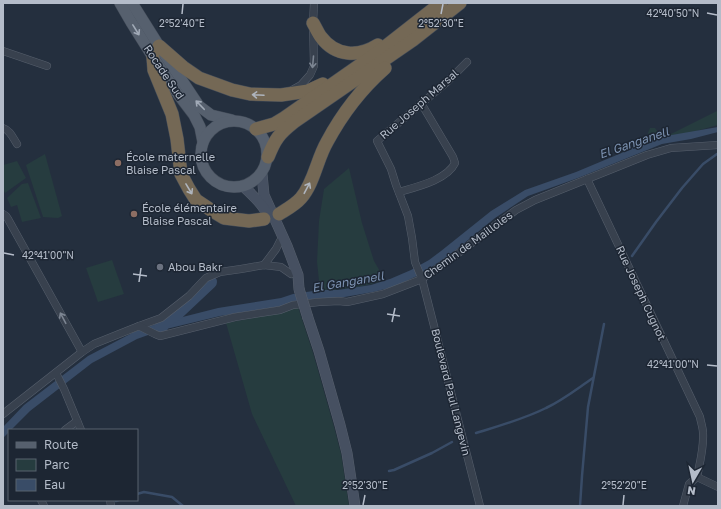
<svg xmlns="http://www.w3.org/2000/svg" width="721" height="509" viewBox="0 0 721 509" font-family="'Golos Text',sans-serif">
	<rect width="100%" height="100%" fill="#242f3e"/>
	<g fill="#263c3f">
		<path d="M717,111l1,14 -29,8 -29,4 -12,5v-9l2,-5h5l5,7 8,-5 3,4z"/>
		<path d="M45,154l17,62 -4,2 -15,-1 -17,-52z"/>
		<path d="M17,161l9,17 -21,15 -2,-4v-24z"/>
		<path d="M349,168l13,55 12,38 11,19c-21,7 -43,10 -65,10l-3,-28 2,-41 5,-32z"/>
		<path d="M28,183l13,35 -19,4 -5,-17 -6,2 -4,-9 15,-14z"/>
		<path d="M112,260l12,34 -26,8 -12,-34z"/>
		<path d="M298,307l15,46 21,74 7,27 8,52h-53l-44,-92 -26,-91 32,-6z"/>
	</g>
	<path fill="#394c67" d="M718,127v5l-27,7 -29,5 -84,34 -50,18 -33,22 -49,40 -13,8 -18,11 -22,10 -20,5 -34,6h-18l-27,3 -11,5 -63,10 -58,14 -25,9 -45,24 -62,48 -19,19h-2v2l-6,6v-11l21,-22 64,-49 46,-24 25,-9 59,-15 63,-10 12,-4 27,-4h18l33,-5 19,-6 21,-9 18,-10 12,-9 50,-40 34,-21 51,-18 55,-23 1,-2 28,-10z"/>
	<g fill="none" stroke-linecap="round" stroke-linejoin="round">
		<g stroke="#394c67" stroke-width="2.5">
			<path d="M632,256l24,-34 26,-34 21,-24 14,-10"/>
			<path d="M476,433c23,-7 48,-14 70,-25 17,-8 32,-20 47,-30"/>
			<path d="M389,471l5,-1 38,-17 20,-11"/>
			<path d="M137,494l7,-2 28,5 11,9"/>
			<path d="M116,501l3,-1"/>
			<path d="M580,506l2,-30 6,-69 16,-83"/>
		</g>
		<path stroke="#394c67" stroke-width="14" d="M161,327l3,-5 13,-9 33,-31"/>
		<g stroke="#565f6c" stroke-width="8">
			<g id="street">
				<path d="M3,51l44,15"/>
				<path d="M467,62l-20,20 -70,59 14,28 5,16 12,31 4,22 3,24 7,17 58,227"/>
				<path d="M292,90l9,-5 9,-10 4,-9 -1,-43 1,-20"/>
				<path d="M3,128c7,2 10,10 14,16"/>
				<path d="M587,179l113,238c1,6 3,11 3,16 1,15 -3,29 -6,44"/>
				<path d="M399,192c17,-5 48,-12 56,-29l-2,-6 -32,-54"/>
				<path d="M3,214l3,2 2,3 74,133"/>
				<path d="M264,265l12,-16 4,-8"/>
				<path d="M139,326l22,-8 28,-22 17,-18 14,-6 21,-3 23,-4 17,2 10,7"/>
				<path d="M56,373l8,16 17,41"/>
				<path d="M3,414l79,-62 12,-8 45,-18 16,8 5,2 75,-19 45,-7 13,-5 26,-3 20,-1 8,1 36,-8 39,-15 23,-16 71,-53 19,-10 112,-45 24,-7 47,-3"/>
				<path d="M65,430l12,-9"/>
				<path d="M697,477l21,10"/>
				<path d="M41,500l3,6"/>
				<path d="M110,500l1,6"/>
				<path d="M683,506l6,-22 8,-7"/>
			</g>
		</g>
		<g stroke="#565f6c" stroke-width="11">
			<g id="secondary">
				<path d="M262,174l2,21 23,51 11,29 1,14"/>
				<path d="M243,186c8,8 18,16 23,26"/>
				<path d="M308,318l11,33 21,74 7,28 8,53"/>
			</g>
		</g>
		<g stroke="#414a57" stroke-width="12">
			<g id="primary">
				<path d="M120,3l11,19 22,35 25,37 16,21 6,12 3,15"/>
				<path d="M132,3l27,43 40,60 12,9 21,5"/>
				<circle cx="234" cy="154" r="33"/>
			</g>
		</g>
		<g stroke="#434c59" stroke-width="14">
			<g id="highway">
				<path d="M313,23c3,5 5,10 8,14 15,20 38,20 57,8"/>
				<path d="M159,46l24,21 16,11 33,12 18,4 31,1 27,-4 15,-7"/>
				<path d="M153,57l1,13 18,44 5,25 4,35 8,15 7,11 18,12 10,6 25,3 15,-2"/>
				<path d="M256,129l18,-5 10,-6 93,-65 64,-50"/>
				<path d="M268,157c7,-18 11,-23 26,-35l119,-82 47,-37"/>
				<path d="M279,214c8,-5 16,-9 22,-16 13,-15 16,-39 26,-56 15,-28 34,-53 58,-74"/>
			</g>
		</g>
		<use href="#street" stroke="#38414e" stroke-width="7"/>
		<use href="#secondary" stroke="#465061" stroke-width="10"/>
		<use href="#primary" stroke="#56606e" stroke-width="11"/>
		<use href="#highway" stroke="#746855" stroke-width="13"/>
		<g stroke="#565f6c" stroke-width="11" stroke-linecap="butt">
			<path id="secondary-bridge" d="M299,289l9,29"/>
		</g>
		<use href="#secondary-bridge" stroke="#465061" stroke-width="10"/>
	</g>
	<defs><path id="oneway-shaft" d="M-6 0H5M1.5-3L5.5 0L1.5 3" fill="none" stroke-width="1.6" stroke-linecap="round" stroke-linejoin="round"/></defs>
	<g stroke="#a1aab7">
		<use href="#oneway-shaft" transform="translate(136 30) rotate(58)"/>
		<use href="#oneway-shaft" transform="translate(200 105) rotate(-134)"/>
	</g>
	<g stroke="#7c8592">
		<use href="#oneway-shaft" transform="translate(313 62) rotate(95)"/>
		<use href="#oneway-shaft" transform="translate(63 318) rotate(-118)"/>
	</g>
	<g stroke="#aeb4bd">
		<use href="#oneway-shaft" transform="translate(258 95) rotate(-177)"/>
		<use href="#oneway-shaft" transform="translate(307 188) rotate(-62)"/>
		<use href="#oneway-shaft" transform="translate(189 189) rotate(59)"/>
	</g>
	<path fill="none" stroke="#b4bcc9" stroke-width="1.5" d="M707,13l10,2M182,14l1,-10M441,14l2,-10M4,253l10,2M133,274l14,2M139,282l2,-14M387,314l13,2M392,322l3,-14M707,365l10,1M363,505l2,-10M623,505l1,-10"/>
	<g fill="#8d6e63" stroke="#1d2633" stroke-width="1.5">
		<circle cx="118" cy="163" r="4"/>
		<circle cx="134" cy="214" r="4"/>
	</g>
	<circle fill="#6b7280" stroke="#1d2633" stroke-width="1.5" cx="160" cy="267" r="4"/>
	<g text-anchor="middle" stroke-width="3" stroke-linejoin="round" paint-order="stroke">
		<g font-size="11" fill="#b4bcc9" stroke="#1d2633">
			<text transform="translate(164 72) rotate(56)" y="4">Rocade Sud</text>
			<text transform="translate(419 104) rotate(-41)" y="4">Rue Joseph Marsal</text>
			<text transform="translate(468 245) rotate(-36)" y="4">Chemin de Mailloles</text>
			<text transform="translate(641 293) rotate(65)" y="4">Rue Joseph Cugnot</text>
			<text transform="translate(451 392) rotate(76)" y="4">Boulevard Paul Langevin</text>
		</g>
		<g font-size="11" fill="#b4bcc9" stroke="#1d2633" text-anchor="start">
			<text x="126" y="161">École maternelle<tspan x="126" dy="13">Blaise Pascal</tspan></text>
			<text x="142" y="212">École élémentaire<tspan x="142" dy="13">Blaise Pascal</tspan></text>
			<text x="168" y="271">Abou Bakr</text>
		</g>
		<g font-size="12" font-style="italic" fill="#7c92b1" stroke="#1d2633">
			<text transform="translate(634 143) rotate(-19)" y="4">El Ganganell</text>
			<text transform="translate(348 282) rotate(-10)" y="4">El Ganganell</text>
		</g>
	</g>
	<g font-size="10" text-anchor="middle" fill="#b4bcc9" stroke="#1d2633" stroke-width="3" stroke-linejoin="round" paint-order="stroke">
		<text x="673" y="17">42°40'50"N</text>
		<text x="182" y="27">2°52'40"E</text>
		<text x="441" y="27">2°52'30"E</text>
		<text x="48" y="259">42°41'00"N</text>
		<text x="673" y="368">42°41'00"N</text>
		<text x="365" y="489">2°52'30"E</text>
		<text x="624" y="489">2°52'20"E</text>
	</g>
	<rect width="721" height="509" fill="none" stroke="#b4bcc9" stroke-width="8"/>
	<rect x="8" y="429" width="130" height="72" fill="#1d2633" stroke="#59626f"/>
	<rect x="16" y="442" width="20" height="6" fill="#56606e" stroke="#59626f"/>
	<text x="44" y="449" font-size="12" fill="#b4bcc9">Route</text>
	<rect x="16" y="459" width="20" height="12" fill="#263c3f" stroke="#59626f"/>
	<text x="44" y="469" font-size="12" fill="#b4bcc9">Parc</text>
	<rect x="16" y="479" width="20" height="12" fill="#394c67" stroke="#59626f"/>
	<text x="44" y="489" font-size="12" fill="#b4bcc9">Eau</text>
	<g transform="translate(693 481) rotate(189)" stroke="#1d2633" stroke-width="3" paint-order="stroke">
	<path d="M0-3L7 15L0 10L-7 15Z" fill="#b4bcc9"/>
	<text y="-6" font-size="11" font-weight="bold" text-anchor="middle" fill="#b4bcc9">N</text>
	</g>
</svg>
